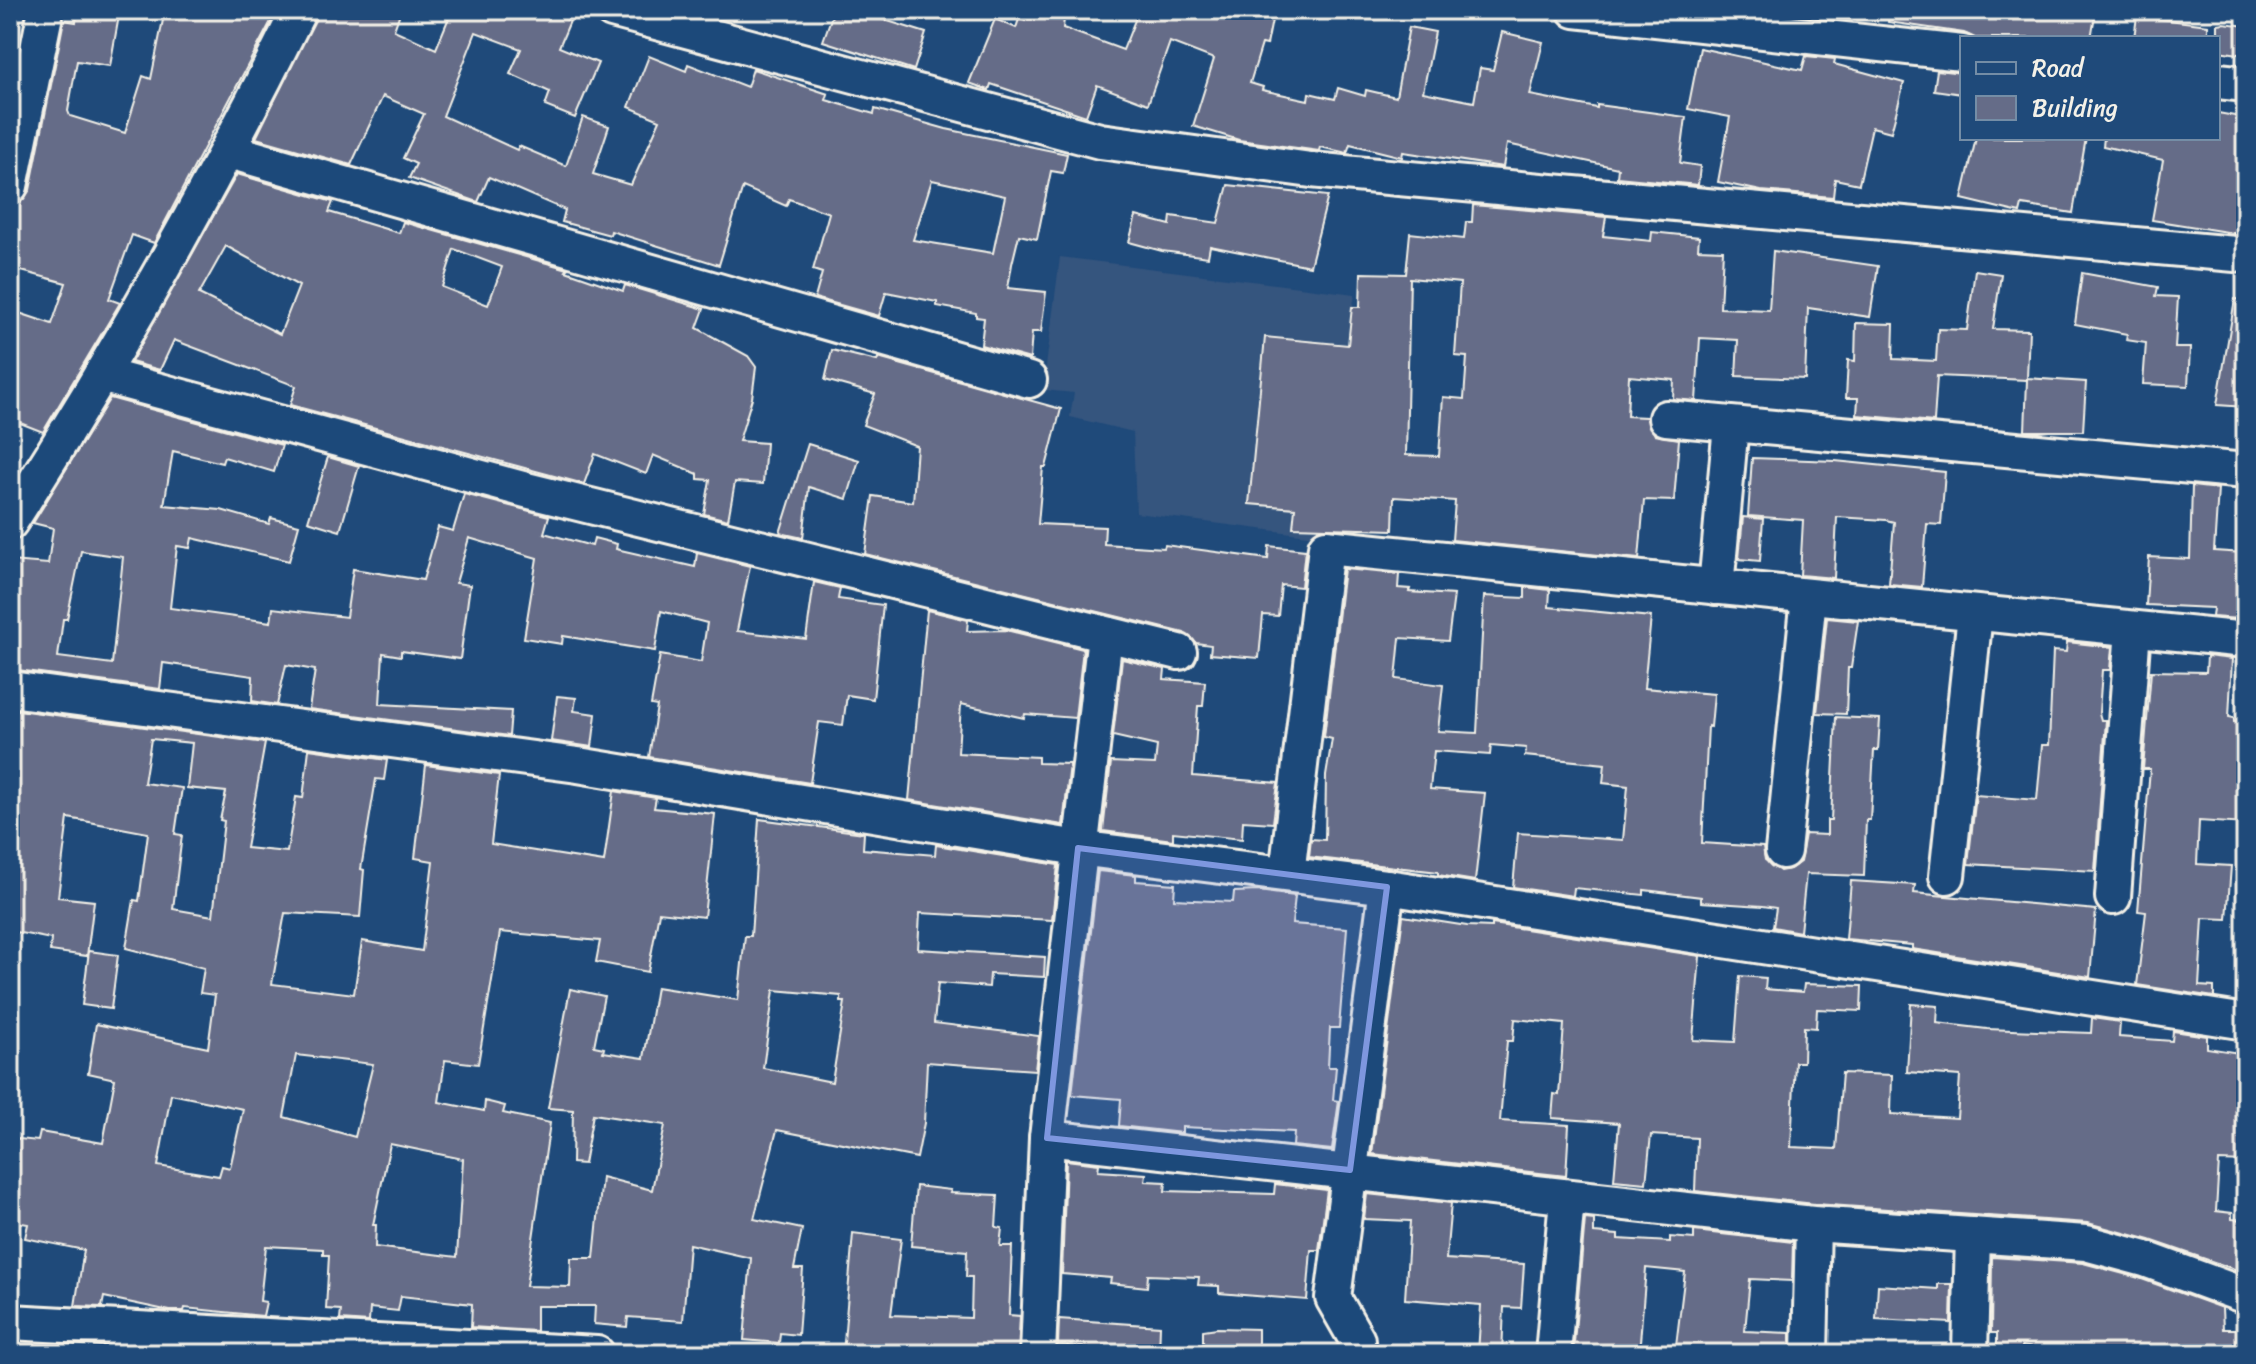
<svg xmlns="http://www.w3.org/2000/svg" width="2256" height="1364" viewBox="0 0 2256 1364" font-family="Sriracha,sans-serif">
	<rect width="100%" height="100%" fill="#1f4a7a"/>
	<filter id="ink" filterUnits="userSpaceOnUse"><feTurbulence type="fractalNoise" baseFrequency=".0125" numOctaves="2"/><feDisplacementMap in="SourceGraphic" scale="16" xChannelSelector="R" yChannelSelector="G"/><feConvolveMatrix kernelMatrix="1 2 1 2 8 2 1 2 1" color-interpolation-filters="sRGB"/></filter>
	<g filter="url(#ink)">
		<path fill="#34547e" d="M1060,257l295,37 -40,242 -179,-23 -3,-81 -63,-15 4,-24 -31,-3z"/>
		<g fill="#656c88" stroke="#f4f1e8" stroke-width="2" fill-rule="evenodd">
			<path d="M78,10h42l-10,56 -33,-5 -9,50 2,5 55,17 18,-57 8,3 14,-69h112l-123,233 -22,-8 -23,64 11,4 -77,129 -33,-13v-109l42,14 14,-41 -56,-15v-26l10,-39 10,-13 34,-170 12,2z"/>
			<path d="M319,10h82l-7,20 42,19 16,-39h93l25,11 -11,26 39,16 -23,55 -30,-12 5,-14 -40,-18 11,-25 -45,-17 -33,84 74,34 2,-4 47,20 17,-49 26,9 -16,48 38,11 29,-65 -31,-13 20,-51 37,15 2,-7 59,23 6,-18 75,25 -2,6 48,14 1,-5 71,20 121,25 -4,19 -12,-2 -14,68 -18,-4 -7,29 -4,24 38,4 -5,40h-9l-2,27 -49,-14 3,-27 -8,-1v-4l-39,-7v-4l-51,-10 -7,24 -64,-18 7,-25 -9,-3 16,-57 -40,-14 -3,7 -43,-19 -24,78 -108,-34 -1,4 -48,-13 3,-12 -76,-33 -11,25 -69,-24 7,-14 -13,-6 21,-44 -41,-18 -32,69 -95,-27zM932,180l73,16 -12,57 -80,-13z"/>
			<path d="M834,10h33l-2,4 61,19 -12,37 -91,-29z"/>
			<path d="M1026,10h39l-2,18 60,22 16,-40h135l-7,35 -5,-1 -12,39 13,4 -1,3 46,10 1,-7 26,6 3,-11 27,8 1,-6 30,7 13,-70 26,5 -12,60 51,10 6,-34 13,2 9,-38 41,10 -13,53 67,13v-3l89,12 -6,46 20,3 -2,19 -81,-8 1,-9 -111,-24 -4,23 -100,-15 -1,5 -52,-13 -3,9 -27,-6 -1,4 -80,-11 -46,-14 21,-67 -44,-17 -22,62 -51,-19 -11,31 -95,-32 -2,6 -20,-7 26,-64 21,9 3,-9 6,2z"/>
			<path d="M1818,10h30l-3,10 -29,-3z"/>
			<path d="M1889,10h207l-5,28h-116l-11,-5 -76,-11z"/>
			<path d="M2137,16l71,9v13h-74z"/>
			<path d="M2224,23l22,3v29l-28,-4v-27z"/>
			<path d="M1700,48l102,22 4,-14 29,3 -1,5 70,19 -13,49 -19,-5 -13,57 -24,-5 -2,18 -72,-6 -43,-9 12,-65 -42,-8z"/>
			<path d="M1937,70l25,3v21l-28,-4z"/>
			<path d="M2218,113l28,5v117l-94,-15 11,-60 -60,-14 1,-8h114z"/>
			<path d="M1976,138h110l-13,75 -51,-8 -2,8 -58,-14z"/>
			<path d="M237,174l96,28 -4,10 70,21 4,-11 165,47 -2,2 57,20 2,-6 79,24 -7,19 51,28 8,11 -4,31 -13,43 27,2 -3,41 -28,-2 -7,38 -24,-6 6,-34 -12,-1v-5l-45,-19 -7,19 -51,-20 -11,30 -294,-79 6,-19 -122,-46 -14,30 -29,-8zM226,246l73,40 -19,48 -81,-40zM454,249l48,18 -14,38 -46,-18z"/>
			<path d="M1228,185l100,11 -18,70 -100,-20 -2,11 -46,-6 -33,-9 7,-26 34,9 1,-9 47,7z"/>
			<path d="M1473,205l133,12 -3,19 48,5 1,-9 47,5 -1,12 25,1 -3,58 49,2 4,-59 105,15 -8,51 -62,-9 -3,71 -69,-3 2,-36 -38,-2 -4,63 -23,-2 1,-19 -45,-4 -2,40 19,1 9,18 24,4 -5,62 -30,-1 -5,59 -187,-19 3,-39 -61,-4 -1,33 -100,-3 2,-19 -46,-4 16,-167 83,8 4,-38h8l1,-34 45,1 4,-41 54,6 2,-17h6zM1410,278l50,5 -5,73 12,1 -3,42 -21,-2 -4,59 -33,-1z"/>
			<path d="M1975,270l26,4 -8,55 36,1 -2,48 59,4 -3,49h-58l2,-51 -90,-4 -3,46 -77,-7 1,-17h-12l2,-38 7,1 1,-38 38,1 -1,35 43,2 2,-32 29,1z"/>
			<path d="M2082,273l76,14 -2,9 22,1 -3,51h15l-2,38 -45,-2 3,-41 -20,-3 1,-6 -52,-10z"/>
			<path d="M2235,299l11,1v107l-29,-2z"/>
			<path d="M832,350l45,11 1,-3 183,51 -15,58h-3l-5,57 67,3 -1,17 60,4 1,-3 103,14 1,-13 36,4 -4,37 -20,-2 -3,31 -15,-1 -4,43 -49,-4 1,-9 -15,-2 -12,-10 -319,-79 8,-58 40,6 4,-56 -54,-21 12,-31 -50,-14z"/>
			<path d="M110,398l172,47 -8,27 -50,-15 -2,6 -49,-12 -9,54 57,5 48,14 2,-6 28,7 -10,36 -97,-23 -2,10 -13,-2 -7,62 101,14 2,-14 73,9 7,-48 70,11 15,-53 15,4 11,-37 85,22 -5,17 48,13 2,-8 23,6 -1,5 79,18 2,-14 53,13 -13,65 69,8 8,-57 26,6 -2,11 45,6 -10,94 -26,-4 -4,30 -24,-3 -9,61 -161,-26 8,-51 -6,-1 9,-50 41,7 6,-39 -46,-12 -6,40 -92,-15 -1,8 -38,-6 13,-80 -68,-20 -13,45 14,2 -10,74 -59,-8v5l-18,-3 -3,51 131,7 -2,25 -200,-27 6,-39 -29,-5 -9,40 -25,-4 1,-25 -90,-13 -3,26 -150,-20v-108l38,3 5,-36 -20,-5zM81,551l42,6 -11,107 -54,-7 5,-38h4z"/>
			<path d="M808,444l51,16 -12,39 -38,-12 -6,51 -23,-5z"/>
			<path d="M328,457l31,9 -19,65 -32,-10z"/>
			<path d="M1752,458l83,3 110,11 -4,53 -14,-1 -5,63 -33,-3 5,-62 -8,-2 -49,-3 -3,61 -34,-3 3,-55 -55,-4z"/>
			<path d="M2192,486l26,3 -4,62 30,2 -4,66 -28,-2 1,-9 -67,-3 3,-48 41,2z"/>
			<path d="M1743,517l20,2 -3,42 -21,-2z"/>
			<path d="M1344,569l55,5 -1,14 12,1 -1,3 45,3 -6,46 -48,-3 -4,41 47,6 -5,46 39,2 7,-137 41,2v-11l25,3 -1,17 102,10 -7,71 70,6 -3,33 -3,-1 -6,117 61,4 2,13 15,11 10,-2 10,-7 5,-28 22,1v-15h4l5,-103 44,2 -2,31h-4l-4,70h-4l-2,56 -58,-2 -6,58 -27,-5 3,-19 -13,-2 -62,-4v-5l-57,-7v5l-70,-7 -1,8 -60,-9 5,-54 105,7 5,-54 -25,-3 2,-19 -80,-8 1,-8 -35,-3 -1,10 -56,-4 -4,38 55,4 -10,88 -37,-6v-3l-129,-15 2,-18 14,1 1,-64 6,-37 -8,-2z"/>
			<path d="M927,610l41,10 -1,11 39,-1 77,19 -8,69 -50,-4 -1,4 -63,-14 -3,49 80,4v6l32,1 -7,61 -154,-25z"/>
			<path d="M1827,618l31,3 -7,47h-3l-2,46 -29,-1z"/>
			<path d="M2067,642l45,5 -2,23h-8l-3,43 2,7h5l-11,151 -127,-7 8,-69 61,5 5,-55h7l4,-94 13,1z"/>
			<path d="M2207,656l25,3 -3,58 5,1v4h12v102l-47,-3 -2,43 34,2 -4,53 -24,-1 -4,68 15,1v10l-77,-12 9,-73 -8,-1 12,-142h-7l8,-98 55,1z"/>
			<path d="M1122,659l43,10 -1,10 41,3 -2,24h-5l-5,70 85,7 -5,40 -30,-2 -1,18 -69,-7v8l-70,-9 8,-69 44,2 2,-18 -44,-10z"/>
			<path d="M557,696l19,2 -2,13 22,3 -4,33 -41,-6z"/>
			<path d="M10,709l255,34 -19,105 41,4 9,-55 7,1 6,-49 78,11 -3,20 -8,-1 -15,90 3,1 -4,47 -75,-4 -13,71 82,10 8,-53 60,10 11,-90 -18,-3 11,-93 73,10 -8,69 113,18 10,-71 42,7 -2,10 61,6 -11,103 -45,-5 -11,60 -52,-10 4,-21 -100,-9 -22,132 -33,-4 -6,42 45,9 1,-10 20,5 -2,7 47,10 -24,163 44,1 1,-29h23l8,-81 50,13 13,-65 -72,-11 -9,50 -12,-1 1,-53 -25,-2 22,-119 34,7 -10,50 10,2 -1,4 41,6 12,-71 82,13 7,-64h6l8,-117 105,14 -1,16 72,6 1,-10 122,20 -6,55 -132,-7 -2,36 127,8 -1,20 -54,-3 -1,13 -51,-4 -4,40 105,13 -4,34 -108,-8 -3,61 -7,35 -140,-28 -23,89 48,10 -8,40h9l-5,66 -18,-2 -1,10 -35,-3 7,-82 -62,-14 -6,77 -55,-4 -1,10 -33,-3 1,-18h-59v25l-65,-4 1,-23 -71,-8 -3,15 -28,-3 -1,14 -29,-2 1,-10 -15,-1 3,-54h-6v-6l-57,-3 -6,55 6,1 -3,14 -78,-8 -1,3h-14l-66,-14 -2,10 -27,-1 9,-56 -59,-12 3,-14 -18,-3v-83l28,3 2,-9 63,11 12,-64 -27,-6 8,-49 112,24 7,-53 -15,-2 4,-25 -78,-20 8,-48 5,1 9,-68 -80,-15 -10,79 36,4 -7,55 -37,-5 1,-12 -41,-8zM151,739l41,4 -5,45 39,4 -6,28 4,1 -11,95 -40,-7 9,-74 -7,-1 7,-46 -38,-5zM774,990l67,6v6h4l-13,80 -69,-14zM296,1055l77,9 -18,73 -71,-20zM171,1094l72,15 -13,59 -8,-2 -3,10 -61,-10zM390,1144l73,15 -6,98 -82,-10 1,-22h-3z"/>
			<path d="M1098,871l38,4v6l39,3 -1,15 59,3 1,-10 24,-1 37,5 -3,28 55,4 -8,100h-9l-2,39h8l-3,33 6,1 -7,49 -39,-4 1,-14 -112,-5v6l-63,-7 2,-27 -49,-4z"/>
			<path d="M1851,881l64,4 -1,8 182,17 -6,67 -178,-28v-4l-66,-6z"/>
			<path d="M1403,916l64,10 25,1v-3l208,32 -7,84 42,2 5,-66 26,2 -1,11 38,3 1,-8 58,2 -1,25 -44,-2 -1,19 -12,-1 -1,35h-8l-4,85 45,2 6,-76 50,2 -1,39 66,4 3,-42 -53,-4 4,-68 27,2 -1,17 50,6 104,4 1,-15 28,4 -1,15 53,4 1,-10 34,5v12l39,6v108l-27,-1 -3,50 16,2v6l14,1v53l-96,-33 -62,-17 -273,-19 -120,-13 2,-53 -46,-3 -5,48 -32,-3 5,-57 -67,-5 2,-24 5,1 5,-71 -49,-5 -2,22h-6l-7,80 69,4 -3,51 -194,-22z"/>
			<path d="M89,951l29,4 -7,54 -29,-4z"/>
			<path d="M1066,1160l33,4 -1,7 48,3 -1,7 21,1 -1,9 109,3 1,-10 52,6 -8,60h-8l-4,50 -88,-7v-7l-21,-1 1,-8 -51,-2 -1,12 -37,-4 1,-5 -49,-4z"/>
			<path d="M916,1186l35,4 -1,3 48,2 -2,32 6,1 -2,18h12l-3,69 11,1 -2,38h-175l10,-121 48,6 -10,76 80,3 1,-41h-6l1,-26 -56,-5z"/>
			<path d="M1367,1194l84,9 -5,56 78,5 -3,44 -17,-1 -2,47h-24l3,-49 -76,-6 5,-78 -46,-2z"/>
			<path d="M1585,1219l9,1v13l24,2v4l52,3v-5l24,2v-8l99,11 -1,39 -42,-2 -5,52 45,2v21h-115l10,-82 -39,-4 -7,86h-66z"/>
			<path d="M1992,1257l91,6 56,15 83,30 1,21h23v25h-176l-48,-8v6l-25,-1v-18h-6z"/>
			<path d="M1938,1284h14l-1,39 -75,-4 2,-34 60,4z"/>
			<path d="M1059,1319l101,7 -1,28h-42v-4l-59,-5z"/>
			<path d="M1217,1328l41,1v25h-55v-24z"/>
		</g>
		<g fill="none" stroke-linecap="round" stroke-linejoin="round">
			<g stroke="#f4f1e8" stroke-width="40">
				<g id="minor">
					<path d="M612,10l488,131 211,29 935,85"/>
					<path d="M1575,10l387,43"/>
					<path d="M2218,81l28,3"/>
					<path d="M229,151l800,229"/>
					<path d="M10,186l36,-176"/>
					<path d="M101,375l425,115 653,162"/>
					<path d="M1666,418l580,53"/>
					<path d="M10,522c106,-165 202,-336 289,-512"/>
					<path d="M1716,587l15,-162"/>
					<path d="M10,689l568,76 500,83 309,39 859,135"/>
					<path d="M1783,851l26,-254"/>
					<path d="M1287,874l39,-327 920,93"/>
					<path d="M1947,876l28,-262"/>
					<path d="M2113,897l20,-268"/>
					<path d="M1047,1138l766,86 273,19 59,16 101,37"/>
					<path d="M10,1322l587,32"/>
					<path d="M1038,1354l9,-216 58,-503"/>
					<path d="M1357,1354v-14l-24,-42 54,-411"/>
					<path d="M1553,1354l14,-155"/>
					<path d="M1810,1354l3,-130"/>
					<path d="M1970,1354l3,-119"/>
				</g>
			</g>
			<use href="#minor" stroke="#1f4a7a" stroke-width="34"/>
		</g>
	</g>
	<path fill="#7e97df" fill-opacity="0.2" stroke="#7e97df" stroke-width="6" stroke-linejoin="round" d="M1078,848l309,39 -37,283 -303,-32z"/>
	<rect width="2256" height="1364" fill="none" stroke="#1f4a7a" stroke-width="40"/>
	<rect x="20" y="20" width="2216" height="1324" fill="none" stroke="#f4f1e8" stroke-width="3" filter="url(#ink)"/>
	<rect x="1960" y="36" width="260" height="104" fill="#1f4a7a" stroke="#748da6" stroke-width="2"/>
	<rect x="1976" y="62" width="40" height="12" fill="#1f4a7a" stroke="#748da6" stroke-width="2"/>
	<text x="2032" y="76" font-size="24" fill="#f4f1e8">Road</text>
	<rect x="1976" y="96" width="40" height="24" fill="#656c88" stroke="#748da6" stroke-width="2"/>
	<text x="2032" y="116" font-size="24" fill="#f4f1e8">Building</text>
</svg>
